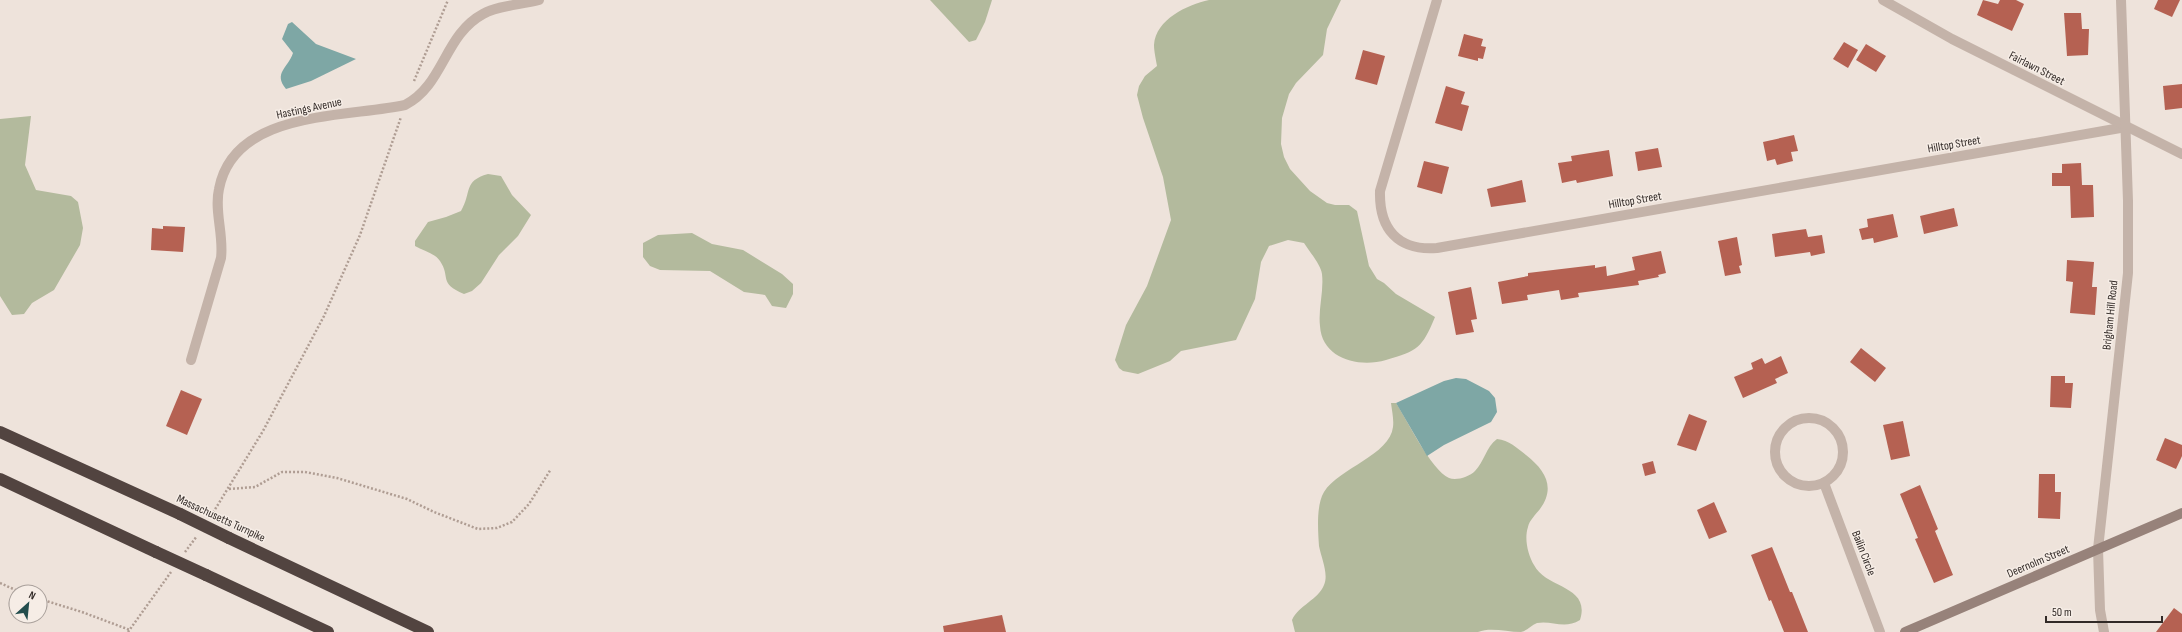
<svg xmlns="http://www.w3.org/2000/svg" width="2182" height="632" viewBox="0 0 2182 632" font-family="'Sofia Sans Condensed',sans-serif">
	<rect width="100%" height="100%" fill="#eee3db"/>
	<g fill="#b3ba9d">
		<path d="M930,0h62l-7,22 -9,18 -7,2z"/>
		<path d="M1209,0h132l-14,29 -4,26 -27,28 -7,11 -7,24 -1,26 3,13 6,12 20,22 17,12 8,2h14l8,6 12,55 8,13 7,4 12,11 39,23c-13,31 -17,34 -49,43 -27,8 -64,-1 -66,-34 -2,-17 4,-34 2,-52 -1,-9 -13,-23 -18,-31l-16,-3 -19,6 -8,16 -6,37 -19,41 -55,11 -11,10 -32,13 -15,-3 -4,-3 -4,-8 11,-35 21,-39 24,-66 -8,-43 -20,-59 -6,-23 2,-9 6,-10 12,-10c-1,-6 -3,-15 -3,-21 2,-26 33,-40 55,-45z"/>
		<path d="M31,116l-6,49 11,25 35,6 7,6 5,26 -3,17 -26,45 -22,13 -8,11 -12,1 -12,-19v-177z"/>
		<path d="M488,174l13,2 11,19 19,20 -13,21 -19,19 -18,28 -9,8 -8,3c-26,-11 -13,-17 -24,-33 -5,-8 -17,-10 -25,-15v-5l13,-19 18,-5 15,-6c11,-19 2,-30 27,-37z"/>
		<path d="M692,233l20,11 31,6 39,24 11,10v10l-7,14 -14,-2 -7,-11 -21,-3 -34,-21 -50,-1 -10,-4 -7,-9v-14l15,-8z"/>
		<path d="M1391,403h5c11,17 35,67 53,75 7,3 20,-1 26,-7 9,-9 11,-24 22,-32 12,1 20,9 29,16 19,15 30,32 14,54 -4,5 -11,12 -12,18 -4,12 0,28 6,38 12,24 57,20 46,55 -16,10 -28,0 -43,3 -6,2 -10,8 -16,9 -15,0 -30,-5 -43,0h-183l-3,-12c7,-15 26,-20 32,-35 5,-11 -3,-28 -5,-39 -1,-15 -3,-41 5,-54 15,-24 66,-37 69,-65 1,-7 -1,-16 -2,-24z"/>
	</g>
	<g fill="#7ea7a5">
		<path d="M292,22l24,22 40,15 -45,22 -25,8c-13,-16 2,-21 7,-36l-11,-14 6,-15z"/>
		<path d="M1456,378l10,1 23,12 6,7 2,14 -6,10 -47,23 -17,11 -31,-53 48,-22z"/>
	</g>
	<g fill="#b56152">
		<path d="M1983,0l15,4 2,-4h16l8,4 -12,27 -35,-16z"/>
		<path d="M2158,0h22l-8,17 -18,-8z"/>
		<path d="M2064,13h17l1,16h7l-1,26 -21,1z"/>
		<path d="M1464,34l19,5 -2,7 5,1 -3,12 -5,-1v3l-20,-5z"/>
		<path d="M1844,42l14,8 -10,18 -15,-9z"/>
		<path d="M1866,44l20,12 -10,16 -20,-12z"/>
		<path d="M1363,50l22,6 -8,29 -22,-6z"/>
		<path d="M2182,84v24l-17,2 -2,-24z"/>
		<path d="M1446,86l19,6 -4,12 8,2 -7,25 -27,-8z"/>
		<path d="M1794,135l4,16 -7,1 2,9 -16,4 -2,-6 -8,2 -4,-19z"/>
		<path d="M1658,148l4,19 -24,4 -3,-19z"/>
		<path d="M1609,150l4,26 -36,7 -1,-3 -14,3 -4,-20 14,-2 -1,-5z"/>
		<path d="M1424,161l25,6 -7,27 -25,-7z"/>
		<path d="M2081,163l1,22h11l1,32 -23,1 -1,-32h-18v-13h10v-9z"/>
		<path d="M1522,180l4,22 -35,5 -4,-18z"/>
		<path d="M1954,208l4,18 -34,8 -4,-18z"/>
		<path d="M1893,214l5,23 -24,6 -1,-5 -11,2 -3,-11 9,-2 -1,-8z"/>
		<path d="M163,226l22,1 -2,25 -32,-2 1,-22 11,1z"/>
		<path d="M1806,229l2,8 14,-2 3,18 -14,3 -1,-4 -35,5 -3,-23z"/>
		<path d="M1737,237l5,28 -3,1 2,7 -16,3 -7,-35z"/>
		<path d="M1661,251l5,22 -8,2 1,2 -21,4 1,4 -61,8 1,4 -18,3 -2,-10 -32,5 1,5 -26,4 -4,-22 30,-6v-3l67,-8v3l11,-2 1,10 28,-6 -3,-13z"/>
		<path d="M2067,260l27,2 -2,25h5l-2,28 -25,-2 3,-31 -7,-1z"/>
		<path d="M1471,287l6,32 -6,1 3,12 -18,3 -8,-43z"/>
		<path d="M1861,348l25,20 -11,14 -25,-20z"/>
		<path d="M1781,356l7,17 -13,6 2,4 -34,15 -9,-21 19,-8 -2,-6 11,-5 3,6z"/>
		<path d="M2051,376h14v7h8l-2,25 -21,-1z"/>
		<path d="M181,390l21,9 -15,36 -21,-9z"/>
		<path d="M1689,414l18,7 -11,30 -19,-6z"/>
		<path d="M1903,421l7,35 -19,4 -8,-35z"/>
		<path d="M2165,438l17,7v11l-6,13 -20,-9z"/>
		<path d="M1653,461l3,12 -11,3 -3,-12z"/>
		<path d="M2039,474h16v18h6l-1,27 -22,-1z"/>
		<path d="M1920,485l18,44 -3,2 18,44 -19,8 -19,-44 3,-1 -18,-44z"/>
		<path d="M1714,502l13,30 -18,7 -12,-29z"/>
		<path d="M1772,547l18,45h2l16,40h-24l-13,-32 -2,1 -18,-46z"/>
		<path d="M2174,608l8,6v18h-26z"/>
		<path d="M1002,615l4,17h-62l-1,-6z"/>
	</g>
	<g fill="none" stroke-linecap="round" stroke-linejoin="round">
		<g stroke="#af9d93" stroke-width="2.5" stroke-dasharray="2 2" stroke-linecap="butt">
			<path d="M414,81l34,-81"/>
			<path d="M229,489l26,-2 27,-15h23l32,6 70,21 27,13 44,17 19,-1 15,-6 17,-18 22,-35"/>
			<path d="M211,516l52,-85 61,-115 36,-81 41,-118"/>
			<path d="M185,552l12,-16"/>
			<path d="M0,583l20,9"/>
			<path d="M40,599l42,13 48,18"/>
			<path d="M128,632l43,-60"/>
		</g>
		<g stroke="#c4b3a9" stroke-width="10">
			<path d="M1437,0l-57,191c-1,38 18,60 57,57l689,-121"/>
			<path d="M1883,0l69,39 230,115"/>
			<path d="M191,360l30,-102c3,-23 -7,-47 -2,-69 15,-79 126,-71 186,-84 39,-20 39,-70 78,-91 16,-9 38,-9 56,-14"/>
			<circle cx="1809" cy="452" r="34"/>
			<path d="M1824,483l56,149"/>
			<path d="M2104,632l-4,-22 -2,-61 30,-276v-72l-7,-201"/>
		</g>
		<path stroke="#97827a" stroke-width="10" d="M1905,632l277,-119"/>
		<g stroke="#524440" stroke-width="12">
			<path d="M0,432l180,82"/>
			<path d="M0,479l156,73"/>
			<path d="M229,538l199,94"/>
			<path d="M206,575l122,57"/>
		</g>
		<g stroke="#524440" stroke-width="12">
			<path d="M180,514l49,24"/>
			<path d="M156,552l50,23"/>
		</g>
	</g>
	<g text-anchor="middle" stroke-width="3" stroke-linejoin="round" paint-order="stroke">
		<g font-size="12" fill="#322a27" stroke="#f6ede6">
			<text transform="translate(2037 68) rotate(27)" y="4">Fairlawn Street</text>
			<text transform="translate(309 108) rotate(-12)" y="4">Hastings Avenue</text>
			<text transform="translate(1954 144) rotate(-10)" y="4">Hilltop Street</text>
			<text transform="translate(1635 200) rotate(-10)" y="4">Hilltop Street</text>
			<text transform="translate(2110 315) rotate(-84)" y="4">Brigham Hill Road</text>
			<text transform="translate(221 518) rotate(25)" y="4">Massachusetts Turnpike</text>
			<text transform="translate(1864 553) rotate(69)" y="4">Bailin Circle</text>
			<text transform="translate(2038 561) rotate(-23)" y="4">Deernolm Street</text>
		</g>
	</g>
	<g transform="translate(28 604) rotate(27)"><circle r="19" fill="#f6ede6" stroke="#a89f9a"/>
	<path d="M0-3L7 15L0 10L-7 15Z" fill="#234d4d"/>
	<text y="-6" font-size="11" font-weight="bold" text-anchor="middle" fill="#322a27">N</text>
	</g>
	<path d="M2046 616v6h116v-6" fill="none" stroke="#322a27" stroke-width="2"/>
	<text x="2052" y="616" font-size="12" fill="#322a27" stroke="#f6ede6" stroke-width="3" paint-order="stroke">50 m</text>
</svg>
